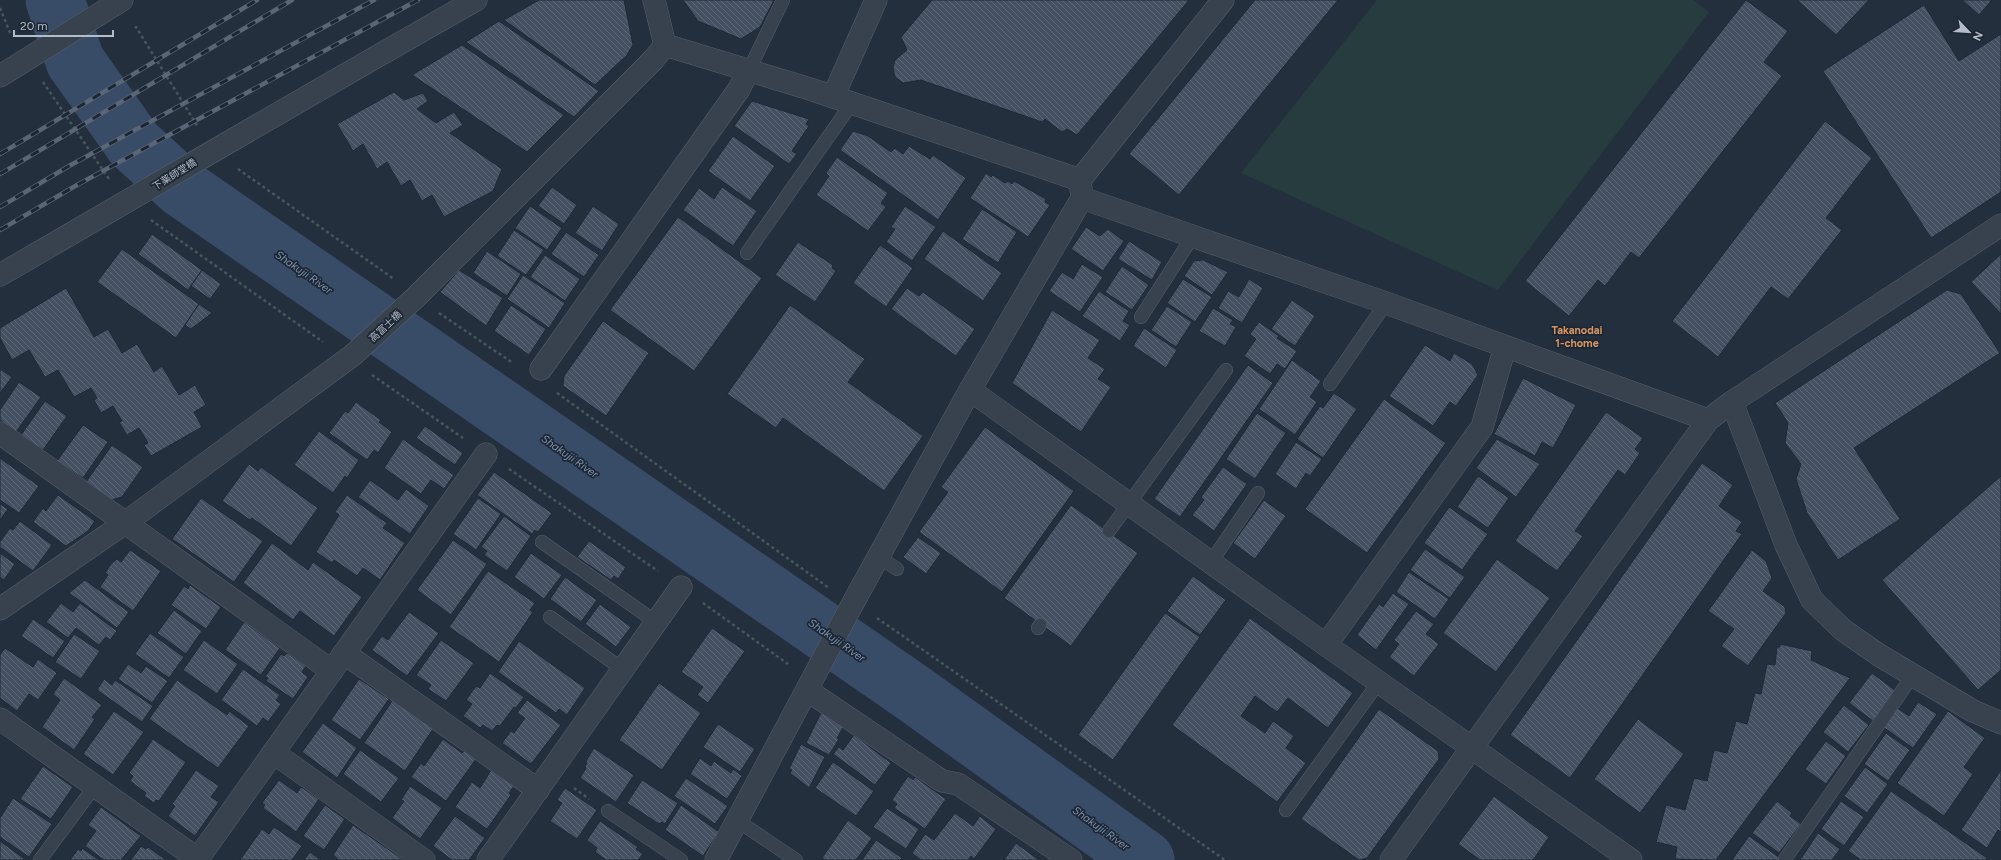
<svg xmlns="http://www.w3.org/2000/svg" width="2001" height="860" viewBox="0 0 2001 860" font-family="Figtree,'Noto Sans JP',sans-serif">
	<defs>
		<pattern id="building-back-hatch" width="6" height="6" patternUnits="userSpaceOnUse"><rect width="6" height="6" fill="#455162"/><path d="M-1 5l2 2M0 0l6 6M5-1l2 2" fill="none" stroke="#5d6877"/></pattern>
	</defs>
	<rect width="100%" height="100%" fill="#242f3e"/>
	<path fill="#263c3f" d="M1377,0h316l16,12 -211,278 -257,-117z"/>
	<g fill="none" stroke-linecap="round" stroke-linejoin="round">
		<path stroke="#394c67" stroke-width="59" d="M55,0l20,61 59,83 48,44 731,505 232,167"/>
	</g>
	<g fill="url(#building-back-hatch)" stroke="#1f2835">
		<path d="M539,0h85l9,45 -6,10 -32,30 -91,-65z"/>
		<path d="M683,0h91l-14,27 -19,12 -43,-18z"/>
		<path d="M932,0h257l-112,135 -10,-6 -5,3 -17,-13 -3,3 -121,-42 -18,3 -8,-6 -2,-9 2,-8 12,-10 -6,-13z"/>
		<path d="M1255,0h83l-159,195 -50,-41z"/>
		<path d="M1746,0l42,31 -24,31 18,14 -143,182 -8,-6 -26,34 -7,-6 -29,36 -44,-35z"/>
		<path d="M1797,0h72l-33,35z"/>
		<path d="M1962,0h30l-13,15z"/>
		<path d="M1924,5l35,56 42,-27v158l-70,46 -108,-167z"/>
		<path d="M499,21l100,70 -25,26 -108,-75z"/>
		<path d="M462,45l102,70 -37,37 -115,-77z"/>
		<path d="M394,92l10,8 19,-7 5,8 -11,8 19,14 18,-11 9,13 -13,8 52,36 -9,22 -49,26 -12,-22 -10,6 -12,-21 -9,6 -14,-24 -10,7 -14,-25 -10,7 -16,-27z"/>
		<path d="M752,101l57,18 -3,5 3,2 -17,25 5,3 -8,10 -55,-38z"/>
		<path d="M1825,121l47,37 -46,60 16,12 -54,69 -17,-12 -53,70 -46,-36z"/>
		<path d="M853,131l15,5 23,16 4,-4 8,6 6,-8 21,13 3,-4 33,23 -28,42 -98,-70z"/>
		<path d="M733,136l42,30 -25,35 -42,-30z"/>
		<path d="M837,157l51,36 -7,10 5,4 -18,24 -52,-36 13,-19 -3,-3z"/>
		<path d="M986,173l5,4 2,-2 12,8 3,-2 4,3 2,-3 32,18 -1,3 5,3 -22,32 -58,-39z"/>
		<path d="M552,187l25,18 -13,19 -26,-18z"/>
		<path d="M722,187l35,24 -24,35 -50,-36 16,-22 15,11z"/>
		<path d="M530,206l32,22 -15,22 -32,-22z"/>
		<path d="M593,206l26,18 -17,27 -27,-18z"/>
		<path d="M905,206l31,21 -24,34 -26,-19 9,-13 -4,-2z"/>
		<path d="M982,209l35,23 -19,31 -36,-24z"/>
		<path d="M678,217l84,61 -68,93 -84,-61z"/>
		<path d="M1086,227l14,9 8,-7 16,12 -21,30 -32,-22z"/>
		<path d="M514,230l30,20 -18,25 -29,-19z"/>
		<path d="M943,231l59,42 -19,28 -59,-42z"/>
		<path d="M566,232l33,23 -15,22 -33,-23z"/>
		<path d="M152,234l50,36 -14,20 -50,-36z"/>
		<path d="M1129,241l33,21 -10,18 -34,-21z"/>
		<path d="M798,242l35,23 -1,3 4,3 -21,31 -40,-27z"/>
		<path d="M880,245l33,23 -27,39 -33,-24z"/>
		<path d="M122,249l77,55 -23,34 -79,-56z"/>
		<path d="M487,251l34,23 -14,22 -34,-23z"/>
		<path d="M2001,254v60l-30,-32z"/>
		<path d="M545,255l35,24 -15,22 -35,-24z"/>
		<path d="M1203,260l25,12 -16,23 -28,-19 10,-15z"/>
		<path d="M1082,264l21,13 -23,35 -31,-21 13,-19 11,7z"/>
		<path d="M1122,266l27,19 -17,25 -27,-18z"/>
		<path d="M202,270l19,14 -11,15 -19,-13z"/>
		<path d="M459,270l44,28 -17,28 -46,-34z"/>
		<path d="M523,275l42,28 -16,25 -42,-29z"/>
		<path d="M1183,279l29,18 -17,25 -28,-19z"/>
		<path d="M1249,279l14,9 -21,35 -24,-15 10,-17 11,6z"/>
		<path d="M66,288l28,49 14,-8 14,24 15,-9 17,28 8,-6 17,29 16,-10 11,20 -12,7 8,15 -51,29 -7,-11 4,-2 -9,-15 -12,7 -8,-13 3,-1 -9,-15 -12,7 -7,-13 3,-2 -6,-10 -17,9 -16,-27 -13,7 -16,-27 -17,10 -12,-22v-10z"/>
		<path d="M907,288l12,8 4,-4 52,37 -19,27 -65,-47z"/>
		<path d="M1947,290l14,4 39,59 -146,95 46,71 -62,41 -31,-47 -11,-34 5,-15 -16,-21 3,-20 -13,-20z"/>
		<path d="M1099,291l30,20 -6,10 7,4 -10,16 -38,-25z"/>
		<path d="M1292,300l23,16 -20,30 -24,-17z"/>
		<path d="M199,304l13,9 -21,16 -6,-4z"/>
		<path d="M511,305l35,24 -17,26 -35,-24z"/>
		<path d="M790,305l75,54 -17,23 75,54 -39,55 -101,-73 -7,10 -49,-34z"/>
		<path d="M1167,306l25,16 -16,25 -25,-17z"/>
		<path d="M1213,308l20,12 -3,4 6,3 -11,19 -26,-15z"/>
		<path d="M1052,310l48,30 -12,18 17,11 -7,10 13,8 -30,45 -69,-49z"/>
		<path d="M603,321l46,32 -43,63 -43,-30 1,-10z"/>
		<path d="M1259,322l20,14 -2,2 20,13 -12,18 -8,-5 -7,10 -26,-18 12,-17 -6,-5z"/>
		<path d="M1144,328l33,22 -11,18 -33,-22z"/>
		<path d="M1425,345l25,16 4,-8 18,11 6,11 -22,31 -6,-4 -17,24 -44,-30z"/>
		<path d="M1292,360l29,21 -11,16 7,5 -22,33 -36,-26z"/>
		<path d="M1248,365l25,18 -93,134 -26,-18z"/>
		<path d="M0,369l12,8 -12,16z"/>
		<path d="M1523,378l53,27 -23,43 -11,-6 -7,14 -41,-22z"/>
		<path d="M19,382l22,15 -25,35 -16,-12v-10z"/>
		<path d="M1334,393l23,16 -34,49 -26,-19 23,-33 3,2z"/>
		<path d="M1384,399l62,44 -79,110 -62,-44z"/>
		<path d="M45,401l22,15 -24,34 -22,-15z"/>
		<path d="M356,402l25,18 -2,2 13,10 -14,21 -4,-3 -7,10 -38,-27 16,-22 3,2z"/>
		<path d="M1606,412l37,26 -8,11 5,4 -15,22 -7,-5 -43,61 8,5 -26,35 -42,-30z"/>
		<path d="M1257,413l29,20 -31,46 -29,-20z"/>
		<path d="M83,425l25,17 -25,36 -26,-17z"/>
		<path d="M425,426l38,27 -8,12 -39,-27z"/>
		<path d="M985,427l89,64 -72,101 -83,-60 29,-40 -7,-5z"/>
		<path d="M319,431l40,29 -12,18 -2,-2 -12,17 -39,-28z"/>
		<path d="M403,439l51,36 -10,14 -13,-9 -10,14 -37,-26z"/>
		<path d="M1497,439l43,25 -24,33 -40,-29z"/>
		<path d="M1296,442l26,17 -12,17 -4,-3 -10,16 -21,-15z"/>
		<path d="M112,445l31,22 -21,30 -11,3 -25,-18z"/>
		<path d="M0,458l39,28 -20,27 -19,-13z"/>
		<path d="M1702,463l31,22 -14,21 23,16 -6,9 6,3 -172,244 -60,-43z"/>
		<path d="M249,464l9,7 3,-4 57,41 -27,38 -39,-28 -2,2 -28,-19z"/>
		<path d="M1223,467l24,17 -33,47 -22,-16 12,-15 -3,-3z"/>
		<path d="M494,472l58,41 -14,19 -3,-2 -3,4 -55,-39z"/>
		<path d="M1478,476l31,22 -21,30 -31,-21z"/>
		<path d="M2001,476v194l-23,20 -96,-110z"/>
		<path d="M370,480l28,20 8,-11 23,17 -19,28 -52,-37z"/>
		<path d="M58,495l37,26 -7,10 -22,15 -33,-24 10,-14 3,3z"/>
		<path d="M347,495l40,28 -4,5 22,15 -25,37 -17,-12 -6,8 -23,-16 -2,3 -16,-11 23,-37 -4,-3z"/>
		<path d="M201,498l62,43 -29,41 -62,-43z"/>
		<path d="M478,498l23,16 -25,36 -23,-16z"/>
		<path d="M1264,500l22,16 -31,43 -22,-16z"/>
		<path d="M0,504l8,5 -8,11z"/>
		<path d="M1071,505l67,48 -67,93 -67,-48z"/>
		<path d="M1449,507l39,27 -26,36 -38,-27z"/>
		<path d="M504,516l27,20 -24,35 -23,-16 3,-4 -6,-4z"/>
		<path d="M20,521l32,24 -19,26 -33,-24v-5l10,-14 3,2z"/>
		<path d="M918,537l23,16 -15,21 -23,-17z"/>
		<path d="M453,540l34,24 -36,51 -34,-25z"/>
		<path d="M589,541l37,26 -8,12 -4,-3 -3,4 -34,-23z"/>
		<path d="M272,543l36,27 5,-8 49,35 -28,39 -34,-25 -7,9 -50,-37z"/>
		<path d="M1425,549l40,28 -15,21 -40,-28z"/>
		<path d="M130,550l31,21 -28,40 -33,-24 8,-12 -3,-2 6,-9 6,-5 4,3z"/>
		<path d="M1752,550l14,11 6,17 -9,13 22,16 1,6 -38,53 -27,-20 13,-17 -26,-18z"/>
		<path d="M0,553l15,11 -11,16 -4,-3z"/>
		<path d="M531,553l31,22 -18,24 -30,-22z"/>
		<path d="M1497,559l53,39 -54,74 -53,-39z"/>
		<path d="M488,571l47,32 -5,7 3,2 -34,50 -50,-35z"/>
		<path d="M1409,572l40,27 -14,20 -39,-27z"/>
		<path d="M1193,576l33,24 -26,35 -33,-24z"/>
		<path d="M565,577l32,23 -16,22 -31,-23z"/>
		<path d="M85,580l44,32 -12,16 -48,-35z"/>
		<path d="M190,585l31,22 -15,22 -35,-24 13,-19 4,3z"/>
		<path d="M1393,593l16,11 -33,46 -19,-15 22,-31 4,3z"/>
		<path d="M61,603l12,9 7,-9 37,28 -7,9 -4,-3 -7,8 -23,-17 -8,10 -22,-16z"/>
		<path d="M600,604l31,23 -15,20 -31,-23z"/>
		<path d="M174,610l28,21 -16,23 -29,-21z"/>
		<path d="M1416,611l18,13 -8,10 13,10 -25,32 -25,-19 10,-13 -5,-4z"/>
		<path d="M409,612l30,21 -32,43 -35,-26 10,-14 6,4z"/>
		<path d="M1165,613l35,24 -87,123 -35,-25z"/>
		<path d="M1250,618l103,75 -25,35 -40,-30 -11,14 -22,-16 -14,20 24,17 8,-12 21,15 -8,12 20,15 -29,39 -105,-77z"/>
		<path d="M33,619l32,22 -12,17 -32,-22z"/>
		<path d="M244,622l36,26 -19,27 -36,-25z"/>
		<path d="M712,628l33,23 -37,52 -11,-8 6,-8 -22,-15z"/>
		<path d="M150,633l34,24 -15,21 -34,-24z"/>
		<path d="M74,634l26,17 -19,28 -26,-17z"/>
		<path d="M204,640l34,24 -21,30 -34,-24z"/>
		<path d="M441,640l33,23 -28,38 -18,-12 3,-4 -15,-10z"/>
		<path d="M519,641l66,47 -18,27 -8,-6 -3,4 -58,-41z"/>
		<path d="M1780,644l32,7 -1,9 39,18 -134,182 -41,-1 2,-12 -21,-5 10,-37 19,5 9,-32 13,3 7,-31 13,3 9,-32 11,3 8,-31 6,1 6,-30 8,1 2,-18h3z"/>
		<path d="M5,648l28,19 5,-8 19,14 -19,27 -9,-6 -12,17 -17,-13v-43z"/>
		<path d="M287,653l19,13 -4,6 6,5 -15,22 -27,-18 2,-3 -3,-1 16,-23 3,2z"/>
		<path d="M128,664l13,9 5,-7 22,15 -16,22 -34,-24z"/>
		<path d="M243,669l37,26 -4,5 5,4 -13,18 -5,-4 -6,8 -36,-26z"/>
		<path d="M490,673l34,24 -8,11 -2,-1 -14,19 -3,-1 -5,6 -9,-6 -3,3 -17,-12 9,-12 -6,-4 10,-14 4,2z"/>
		<path d="M1872,673l24,18 -23,30 -24,-18z"/>
		<path d="M64,678l38,27 -10,12 3,2 -21,31 -32,-23 18,-27 -7,-6z"/>
		<path d="M104,679l8,6 3,-5 38,26 -11,16 -45,-32z"/>
		<path d="M359,679l30,20 -29,41 -29,-20z"/>
		<path d="M177,680l50,35 2,-4 20,15 -31,42 -69,-49z"/>
		<path d="M659,683l42,30 -39,57 -43,-30z"/>
		<path d="M394,698l41,28 -30,45 -41,-28z"/>
		<path d="M527,700l34,25 -30,39 -29,-21 9,-12 3,2 11,-15 -8,-5z"/>
		<path d="M1918,702l19,12 -24,34 -30,-21 14,-19 12,8z"/>
		<path d="M1844,705l25,20 -21,27 -25,-20z"/>
		<path d="M1379,709l59,42 1,8 -72,99 -8,2 -58,-41z"/>
		<path d="M114,711l30,21 -31,43 -30,-21z"/>
		<path d="M1948,711l37,27 -21,29 9,7 -29,42 -47,-33z"/>
		<path d="M821,713l23,13 -7,12 2,1 -10,16 -23,-12z"/>
		<path d="M1638,719l46,35 -44,59 -46,-34z"/>
		<path d="M323,723l34,25 -20,30 -35,-26z"/>
		<path d="M718,724l37,25 -15,23 -37,-25z"/>
		<path d="M1886,733l24,17 -22,31 -24,-17z"/>
		<path d="M854,735l37,28 -16,22 -42,-31 6,-7 4,3z"/>
		<path d="M153,739l33,23 -27,39 -3,-1 -2,3 -10,-7 2,-3 -16,-12 3,-5 -4,-3z"/>
		<path d="M443,739l19,14 2,-2 12,8 -30,42 -35,-24 10,-14 3,3z"/>
		<path d="M1826,741l20,15 -20,28 -21,-15z"/>
		<path d="M801,744l24,13 -16,31 -19,-15 2,-3 -3,-1z"/>
		<path d="M594,748l40,27 -18,27 -36,-24 6,-10 -1,-1 2,-5 -1,-1z"/>
		<path d="M360,750l39,28 -18,24 -38,-28z"/>
		<path d="M700,758l11,8 3,-5 17,12 2,-4 9,7 -15,23 -37,-25z"/>
		<path d="M833,762l41,29 -18,25 -41,-28z"/>
		<path d="M43,766l30,21 -22,32 -31,-20z"/>
		<path d="M1865,767l23,17 -21,29 -23,-17z"/>
		<path d="M196,770l23,16 -8,11 8,5 -24,34 -27,-20 7,-10 -3,-2z"/>
		<path d="M491,770l23,16 -5,7 2,2 -24,34 -32,-22 17,-25 8,6z"/>
		<path d="M2001,770v62l-3,-2 -11,18 -26,-18z"/>
		<path d="M908,776l5,4 2,-3 31,22 -21,30 -31,-21 3,-4 -5,-4z"/>
		<path d="M686,778l42,28 -13,18 -41,-28z"/>
		<path d="M279,780l18,13 4,-6 18,12 -23,33 -33,-24 2,-3 -3,-2z"/>
		<path d="M642,780l36,23 -13,21 -3,-2 -3,2 -32,-21z"/>
		<path d="M410,786l32,22 -22,31 -28,-21 12,-17 -3,-1z"/>
		<path d="M565,788l32,22 -20,29 -27,-18 12,-18 -5,-3z"/>
		<path d="M1891,791l96,67 -1,2h-125l-13,-9z"/>
		<path d="M1494,796l55,41 -16,23h-53l-22,-16z"/>
		<path d="M13,798l39,26 -23,33 -29,-20v-19z"/>
		<path d="M1777,801l15,12 -2,3 11,8 -22,29 -27,-20z"/>
		<path d="M1841,801l23,16 -20,29 -23,-17z"/>
		<path d="M325,805l20,14 -21,31 -21,-14z"/>
		<path d="M681,805l38,27 -16,24 -38,-26z"/>
		<path d="M101,807l40,29 -20,24h-17l-19,-14 11,-15 -8,-6z"/>
		<path d="M887,808l32,21 -13,20 -33,-22z"/>
		<path d="M955,813l18,13 7,-10 16,13 -22,30 -3,-3 -3,4h-47l-9,-7 13,-19 9,6z"/>
		<path d="M455,816l30,22 -16,22h-17l-19,-14z"/>
		<path d="M848,820l24,18 -16,22h-31l-3,-2z"/>
		<path d="M600,821l38,26 -2,2 7,5 -5,6h-32l-11,-8 2,-4 -10,-8z"/>
		<path d="M353,825l51,35h-65l-6,-5z"/>
		<path d="M274,827l28,19 -10,14h-52l22,-31 7,5z"/>
		<path d="M1818,833l22,16 -8,11h-32z"/>
		<path d="M1749,836l34,24h-51z"/>
		<path d="M876,840l26,18 -2,2h-38z"/>
		<path d="M0,841l26,19h-26z"/>
		<path d="M1016,843l23,17h-35z"/>
		<path d="M141,846l5,3 2,-2 18,13h-35z"/>
		<path d="M82,848l17,12h-29l8,-11 3,2z"/>
		<path d="M310,852l11,8h-17z"/>
	</g>
	<g fill="none" stroke-linecap="round" stroke-linejoin="round">
		<g stroke="#565f6c" stroke-width="14">
			<g id="service">
				<path d="M749,70l34,-70"/>
				<path d="M747,253l105,-150"/>
				<path d="M1141,317l52,-81"/>
				<path d="M1330,384l56,-81"/>
				<path d="M1109,531l117,-161"/>
				<path d="M542,542l114,80"/>
				<path d="M879,557l18,12"/>
				<path d="M1211,562l47,-69"/>
				<path d="M550,617l72,52"/>
				<path d="M1038,628l2,-3"/>
				<path d="M1286,810l93,-128"/>
				<path d="M608,811l73,49"/>
				<path d="M738,821l58,39"/>
				<path d="M1785,859l128,-184"/>
				<path d="M40,860l55,-74"/>
			</g>
		</g>
		<g stroke="#565f6c" stroke-width="23">
			<g id="minor">
				<path d="M833,97l43,-97"/>
				<path d="M1080,180l143,-180"/>
				<path d="M2001,225l-269,177 54,143 26,55 31,30 36,25 94,56 28,12"/>
				<path d="M541,369l198,-280 10,-19"/>
				<path d="M0,433l332,238"/>
				<path d="M0,609l125,-86 228,-168 63,-58 238,-238 11,-14"/>
				<path d="M1326,645l156,-218 23,-80"/>
				<path d="M344,653l194,137"/>
				<path d="M807,690l135,91 16,3 113,76"/>
				<path d="M0,719l199,141"/>
				<path d="M274,753l150,107"/>
				<path d="M197,860l289,-406"/>
				<path d="M488,860l193,-273"/>
				<path d="M716,860l137,-257 117,-213"/>
				<path d="M1391,860l317,-440"/>
			</g>
		</g>
		<g stroke="#565f6c" stroke-width="23">
			<g id="tertiary">
				<path d="M654,0l11,45 145,44 270,91 2,18 -112,192 356,255 305,215"/>
				<path d="M0,76l122,-76"/>
				<path d="M1082,198l304,105 322,117 24,-18"/>
				<path d="M0,275c159,-92 317,-185 476,-275"/>
			</g>
		</g>
		<g stroke="#44595c" stroke-width="2.5" stroke-dasharray="3 3" stroke-linecap="butt">
			<path d="M0,8l11,27"/>
			<path d="M135,28l1,-1 62,100"/>
			<path d="M43,82l66,97"/>
			<path d="M238,169l156,110"/>
			<path d="M151,220l172,122"/>
			<path d="M439,313l74,50"/>
			<path d="M372,375l91,63"/>
			<path d="M557,393l272,195"/>
			<path d="M509,469l149,102"/>
			<path d="M703,603l85,61"/>
			<path d="M877,618l348,242"/>
			<path d="M574,788l15,11"/>
		</g>
		<use href="#service" stroke="#38414e" stroke-width="13"/>
		<use href="#minor" stroke="#38414e" stroke-width="22"/>
		<use href="#tertiary" stroke="#38414e" stroke-width="22"/>
		<g stroke="#5a6575" stroke-width="4.5">
			<g id="rail">
				<path d="M0,154l257,-154"/>
				<path d="M0,174l292,-174"/>
				<path d="M0,207l69,-41 305,-166"/>
				<path d="M0,230l77,-45 341,-185"/>
			</g>
		</g>
		<use href="#rail" stroke="#1d2633" stroke-width="3" stroke-dasharray="9" stroke-linecap="butt"/>
	</g>
	<g text-anchor="middle" stroke-width="3.5" stroke-linejoin="round" paint-order="stroke">
		<g font-size="10" fill="#b4bcc9" stroke="#1d2633">
			<text transform="translate(174 174) rotate(-32)" y="4">下薬師堂橋</text>
			<text transform="translate(385 326) rotate(-43)" y="4">高富士橋</text>
		</g>
		<g font-size="11" font-style="italic" fill="#7c92b1" stroke="#1d2633">
			<text transform="translate(304 272) rotate(35)" y="4">Shakujii River</text>
			<text transform="translate(570 456) rotate(35)" y="4">Shakujii River</text>
			<text transform="translate(837 640) rotate(35)" y="4">Shakujii River</text>
			<text transform="translate(1101 828) rotate(36)" y="4">Shakujii River</text>
		</g>
		<g font-size="11" font-weight="bold" fill="#d59563" stroke="#1d2633">
			<text x="1577" y="334">Takanodai<tspan x="1577" dy="13">1-chome</tspan></text>
		</g>
	</g>
	<g transform="translate(1969 32) rotate(115)" stroke="#1d2633" stroke-width="3" paint-order="stroke">
	<path d="M0-3L7 15L0 10L-7 15Z" fill="#b4bcc9"/>
	<text y="-6" font-size="11" font-weight="bold" text-anchor="middle" fill="#b4bcc9">N</text>
	</g>
	<path d="M14 30v6h99v-6" fill="none" stroke="#b4bcc9" stroke-width="2"/>
	<text x="20" y="30" font-size="12" fill="#b4bcc9" stroke="#1d2633" stroke-width="3" paint-order="stroke">20 m</text>
</svg>
